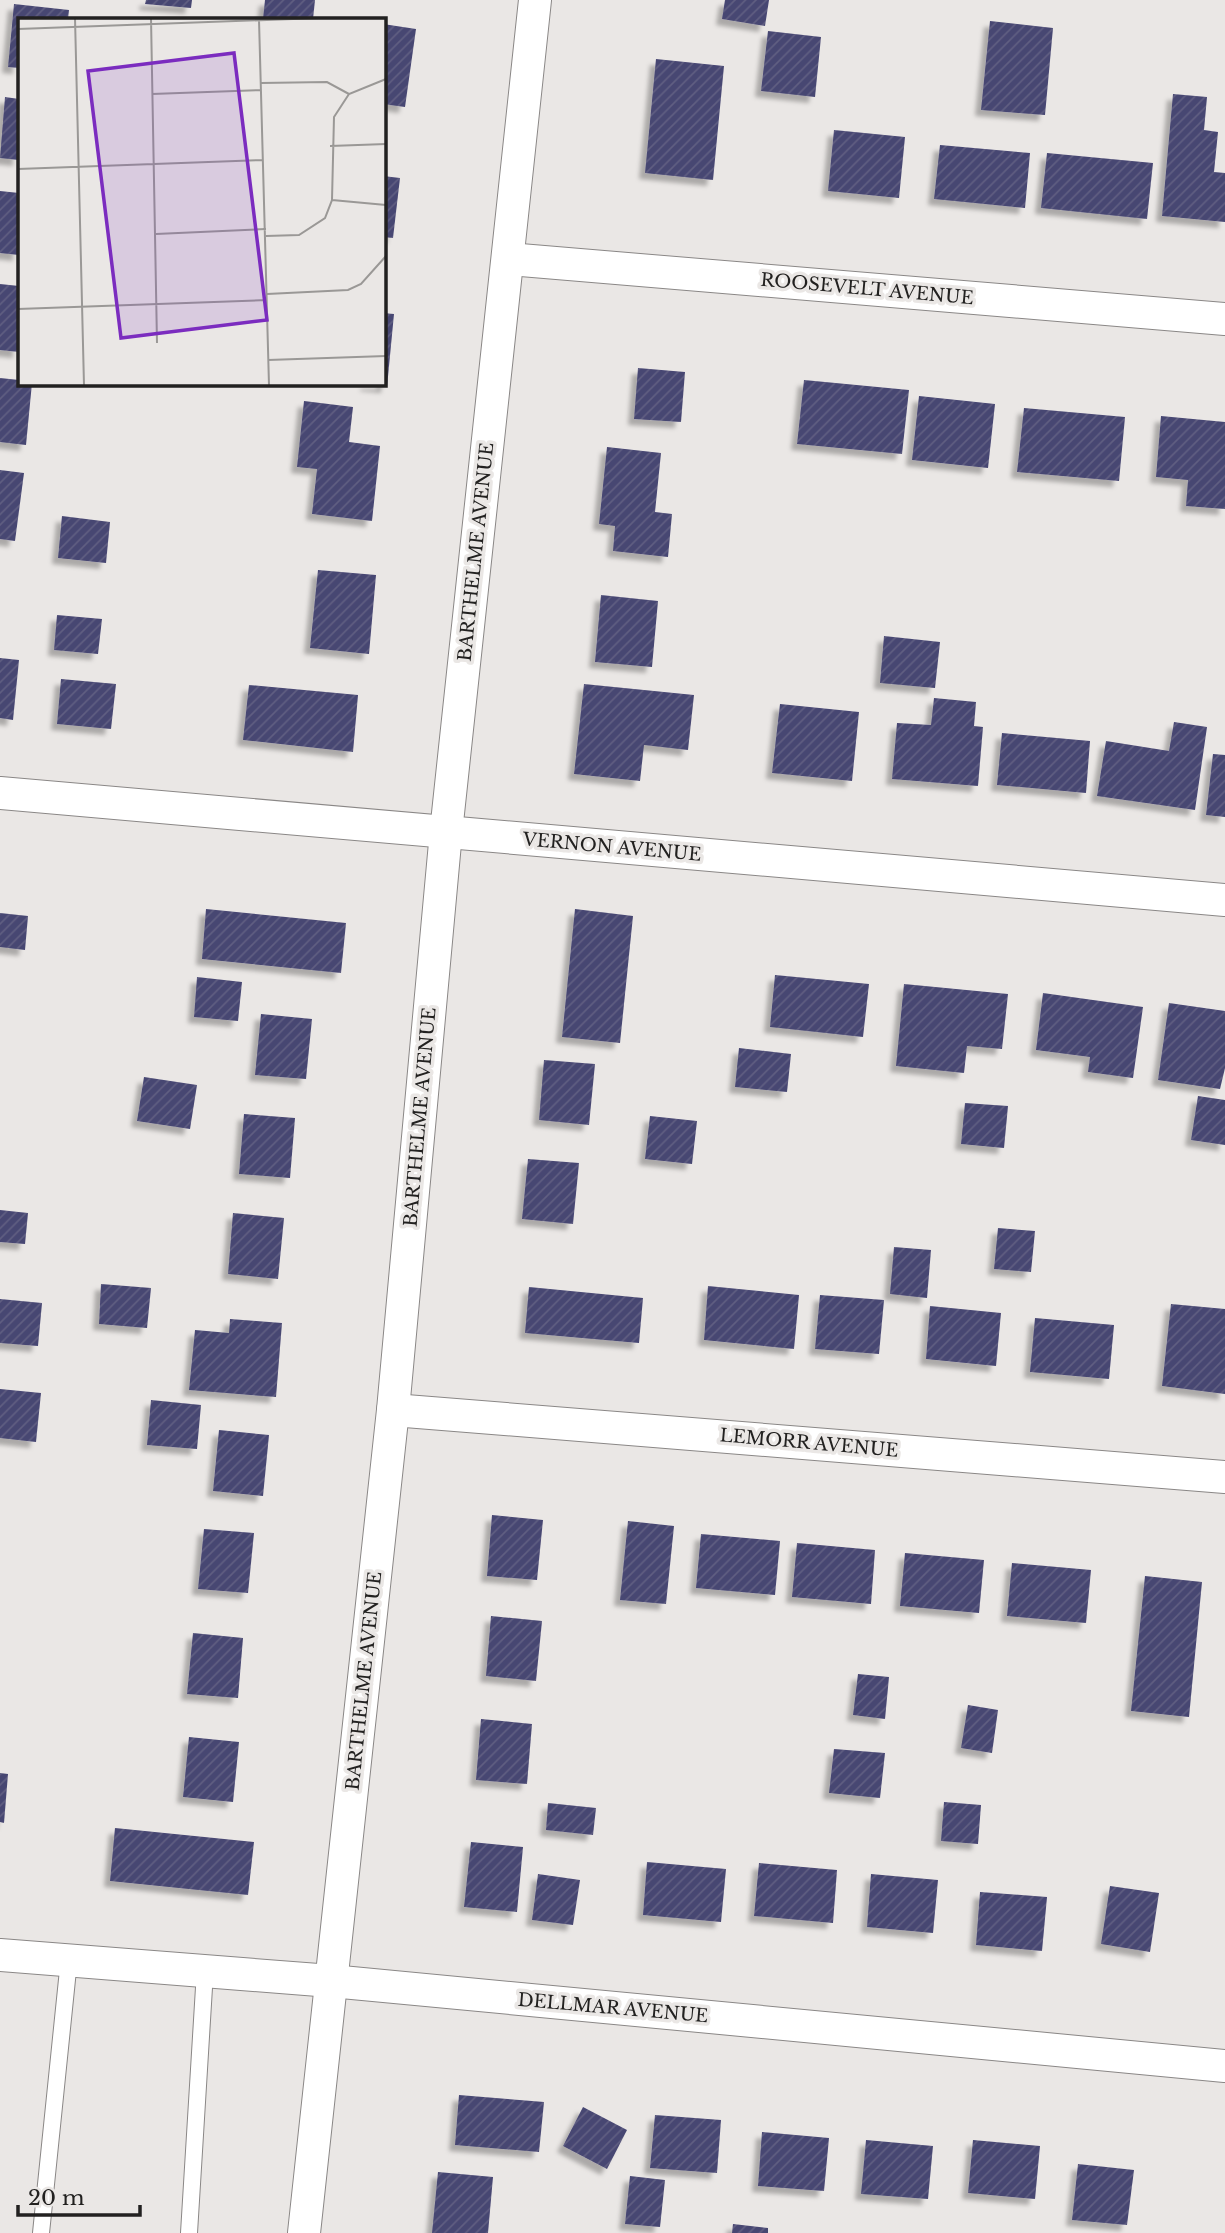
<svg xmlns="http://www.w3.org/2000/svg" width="1225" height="2233" viewBox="0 0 1225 2233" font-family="'Libre Baskerville',serif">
	<defs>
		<pattern id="building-hatch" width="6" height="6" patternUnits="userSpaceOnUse" patternTransform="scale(1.75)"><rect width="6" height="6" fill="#474672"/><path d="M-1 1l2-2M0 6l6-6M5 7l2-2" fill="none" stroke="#5f5e81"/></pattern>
		<filter id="shadow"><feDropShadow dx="-6" dy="6" stdDeviation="2" flood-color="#0004"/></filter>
	</defs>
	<rect width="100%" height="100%" fill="#eae7e5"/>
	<g fill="url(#building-hatch)" filter="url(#shadow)">
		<path d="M146,0h46l-1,8 -46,-4z"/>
		<path d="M265,0h50l-2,19h-50z"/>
		<path d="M725,0h44l-4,26 -43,-7z"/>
		<path d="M14,4l55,6 -1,9h-49v49l-11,-1z"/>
		<path d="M990,21l63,7 -8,87 -64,-5z"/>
		<path d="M383,24l33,5 -11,78 -22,-3z"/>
		<path d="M768,31l53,6 -6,60 -54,-6z"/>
		<path d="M656,59l68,7 -11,114 -68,-7z"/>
		<path d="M1173,94l34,3 -3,33 14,2 -4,40 11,1v49l-63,-6z"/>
		<path d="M5,97l14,2v61l-19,-2z"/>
		<path d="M834,130l71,7 -6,61 -71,-7z"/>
		<path d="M940,145l90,8 -5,55 -91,-9z"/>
		<path d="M1047,153l106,10 -6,56 -106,-11z"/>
		<path d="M383,176l17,2 -7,60 -10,-1z"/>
		<path d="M0,191l19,2v62l-19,-2z"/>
		<path d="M0,284l19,2v66l-19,-2z"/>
		<path d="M383,313l11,1 -7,73 -21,-2v-2h17z"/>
		<path d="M638,368l47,4 -4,50 -47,-3z"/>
		<path d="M0,378l19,2v3h13l-6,62 -26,-3z"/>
		<path d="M804,380l105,10 -7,64 -105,-10z"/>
		<path d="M919,396l76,8 -7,64 -76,-8z"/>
		<path d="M304,401l49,6 -4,35 31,4 -8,75 -60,-7 5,-45 -20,-2z"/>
		<path d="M1024,408l101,9 -6,64 -102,-9z"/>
		<path d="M1161,416l64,6v87l-39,-3 2,-26 -32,-3z"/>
		<path d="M607,447l54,6 -6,59 17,2 -4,43 -55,-6 2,-25 -16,-2z"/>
		<path d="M0,470l24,3 -9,68 -15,-2z"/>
		<path d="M62,516l48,6 -4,41 -48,-5z"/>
		<path d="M318,570l58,5 -7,79 -59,-6z"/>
		<path d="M601,595l57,6 -6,66 -57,-5z"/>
		<path d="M57,615l45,4 -4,35 -44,-4z"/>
		<path d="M884,636l56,6 -5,46 -55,-5z"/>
		<path d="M0,658l19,2 -6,60 -13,-2z"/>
		<path d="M61,679l55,5 -5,45 -54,-5z"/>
		<path d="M584,684l110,11 -6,55 -44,-5 -4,36 -66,-7z"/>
		<path d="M249,685l109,10 -5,57 -110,-12z"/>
		<path d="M934,698l42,4 -2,24 9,1 -5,59 -86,-7 5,-56 34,2z"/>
		<path d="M780,704l79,8 -7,69 -80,-8z"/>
		<path d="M1174,722l33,5 -12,83 -98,-14 9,-55 63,10z"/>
		<path d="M1002,733l88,8 -4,52 -89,-8z"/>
		<path d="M1213,754l12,1v62l-19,-2z"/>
		<path d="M206,909l140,14 -5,50 -139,-14z"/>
		<path d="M575,909l58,7 -13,127 -58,-6z"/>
		<path d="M0,913l28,3 -3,34 -25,-3z"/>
		<path d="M775,975l94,9 -6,53 -93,-10z"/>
		<path d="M197,977l45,5 -4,39 -44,-4z"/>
		<path d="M904,984l104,10 -6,55 -35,-3 -3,27 -68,-7z"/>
		<path d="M1043,993l100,14 -10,71 -45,-6 2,-15 -54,-7z"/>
		<path d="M1169,1003l56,8v57l-5,21 -62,-9z"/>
		<path d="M261,1014l51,5 -6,60 -51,-4z"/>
		<path d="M739,1048l52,6 -4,38 -52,-5z"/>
		<path d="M544,1060l51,4 -6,61 -50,-5z"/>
		<path d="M144,1077l53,8 -7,44 -53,-8z"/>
		<path d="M1198,1096l27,4v45l-34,-5z"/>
		<path d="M965,1103l43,3 -4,42 -43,-4z"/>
		<path d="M244,1114l51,4 -5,60 -51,-4z"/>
		<path d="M650,1116l47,5 -5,43 -47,-5z"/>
		<path d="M528,1159l51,4 -6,61 -51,-5z"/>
		<path d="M0,1210l28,3 -3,31 -25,-2z"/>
		<path d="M233,1213l51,5 -6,61 -50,-5z"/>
		<path d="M998,1228l37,3 -4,41 -37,-3z"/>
		<path d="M894,1247l37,3 -4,48 -37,-4z"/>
		<path d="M101,1284l50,4 -4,40 -48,-4z"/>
		<path d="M708,1286l91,9 -5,54 -90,-9z"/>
		<path d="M529,1287l114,11 -4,45 -114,-10z"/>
		<path d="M820,1295l64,5 -5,54 -64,-5z"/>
		<path d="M0,1299l42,4 -4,43 -38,-3z"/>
		<path d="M1171,1304l54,5v85l-63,-8z"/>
		<path d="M930,1306l71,7 -5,53 -70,-7z"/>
		<path d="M1035,1318l79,7 -5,54 -79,-7z"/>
		<path d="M230,1319l52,4 -6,74 -87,-7 6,-60 34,3z"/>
		<path d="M0,1389l41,4 -5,49 -36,-4z"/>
		<path d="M151,1400l50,5 -4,44 -50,-4z"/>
		<path d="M219,1430l50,5 -6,61 -50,-5z"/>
		<path d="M492,1515l51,5 -6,60 -50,-4z"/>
		<path d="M628,1521l46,5 -8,78 -46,-4z"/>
		<path d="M204,1529l50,4 -6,60 -50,-4z"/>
		<path d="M701,1534l79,7 -5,54 -79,-7z"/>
		<path d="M797,1543l78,7 -4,54 -79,-7z"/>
		<path d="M905,1553l79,7 -5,53 -79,-7z"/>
		<path d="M1012,1563l79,7 -5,53 -79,-7z"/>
		<path d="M1145,1576l57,6 -13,135 -58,-6z"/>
		<path d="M491,1616l51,5 -6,60 -50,-5z"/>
		<path d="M193,1633l50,5 -5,60 -51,-4z"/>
		<path d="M858,1674l31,3 -4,42 -32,-4z"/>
		<path d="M968,1705l30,5 -6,43 -31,-5z"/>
		<path d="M481,1719l51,5 -5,60 -51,-4z"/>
		<path d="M189,1737l50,5 -6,60 -50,-5z"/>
		<path d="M834,1749l51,4 -5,45 -51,-5z"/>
		<path d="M0,1773l8,1 -4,49 -4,-1z"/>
		<path d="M944,1802l37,3 -3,39 -37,-3z"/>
		<path d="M548,1803l48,5 -3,27 -47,-5z"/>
		<path d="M115,1828l139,14 -6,53 -138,-14z"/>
		<path d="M471,1842l52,5 -6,65 -53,-5z"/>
		<path d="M647,1862l79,7 -5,53 -78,-7z"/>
		<path d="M759,1863l78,7 -4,53 -79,-7z"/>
		<path d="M538,1874l42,6 -7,45 -41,-5z"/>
		<path d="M871,1874l67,6 -5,53 -66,-6z"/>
		<path d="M1110,1886l49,7 -9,59 -49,-8z"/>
		<path d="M980,1892l67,5 -5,54 -66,-6z"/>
		<path d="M459,2095l85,7 -5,50 -84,-7z"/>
		<path d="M583,2107l44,23 -20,39 -44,-23z"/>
		<path d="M655,2115l66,5 -4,53 -67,-5z"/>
		<path d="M762,2132l67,6 -5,53 -66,-5z"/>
		<path d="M866,2140l67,6 -5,53 -67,-5z"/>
		<path d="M973,2140l67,6 -5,53 -67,-6z"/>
		<path d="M1078,2164l56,6 -7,55 -55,-5z"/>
		<path d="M438,2172l55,5 -5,56h-56z"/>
		<path d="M630,2176l35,4 -5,47 -35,-3z"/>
		<path d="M733,2224l35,4v5h-36z"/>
	</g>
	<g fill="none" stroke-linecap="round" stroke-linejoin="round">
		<g stroke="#8a8786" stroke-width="18">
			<g id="lane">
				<path d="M41,2233l28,-273"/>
				<path d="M189,2233l16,-262"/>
			</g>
		</g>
		<g stroke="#8a8786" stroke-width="34">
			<g id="street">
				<path d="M508,259l717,60"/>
				<path d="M0,793l1225,107"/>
				<path d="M393,1410l832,67"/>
				<path d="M0,1955l331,26 894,85"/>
				<path d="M304,2233l89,-823 53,-578 89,-832"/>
			</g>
		</g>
		<use href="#lane" stroke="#fff" stroke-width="16"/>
		<use href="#street" stroke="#fff" stroke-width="32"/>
	</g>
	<g text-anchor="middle" stroke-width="7" stroke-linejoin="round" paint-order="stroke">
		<g font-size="18" fill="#222120" stroke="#eae7e5">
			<text transform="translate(867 289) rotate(5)" y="6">ROOSEVELT AVENUE</text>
			<text transform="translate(476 552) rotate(-84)" y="6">BARTHELME AVENUE</text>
			<text transform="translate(612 847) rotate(5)" y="6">VERNON AVENUE</text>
			<text transform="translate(420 1117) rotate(-85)" y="6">BARTHELME AVENUE</text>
			<text transform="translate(809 1443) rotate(5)" y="6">LEMORR AVENUE</text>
			<text transform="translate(364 1681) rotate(-84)" y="6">BARTHELME AVENUE</text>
			<text transform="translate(613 2008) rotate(5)" y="6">DELLMAR AVENUE</text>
		</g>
	</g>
	<g transform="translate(18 18)">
		<rect width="368" height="368" fill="#eae7e5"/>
		<path fill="none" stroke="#9a9896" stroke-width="2" d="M57,0l9,367M133,0l6,325M241,2l10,365M0,11l301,-11M243,65l66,-1 22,12M134,76l109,-4M312,128l56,-2M0,151l245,-9M314,182l54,5M138,216l110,-5M248,218l33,-1 26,-17 7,-18 2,-83 15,-23 37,-15M249,276l81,-4 13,-6 25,-28M0,291l249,-9M250,342l118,-4"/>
		<path fill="#7b2cbf" fill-opacity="0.15" stroke="#7b2cbf" stroke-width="3.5" d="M216,35l33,267 -146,18 -33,-267z"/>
		<rect width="368" height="368" fill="none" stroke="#222120" stroke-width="3.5"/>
	</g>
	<path d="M18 2205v10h122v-10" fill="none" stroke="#222120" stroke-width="3.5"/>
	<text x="28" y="2205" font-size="21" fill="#222120" stroke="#eae7e5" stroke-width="5" paint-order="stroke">20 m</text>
</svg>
